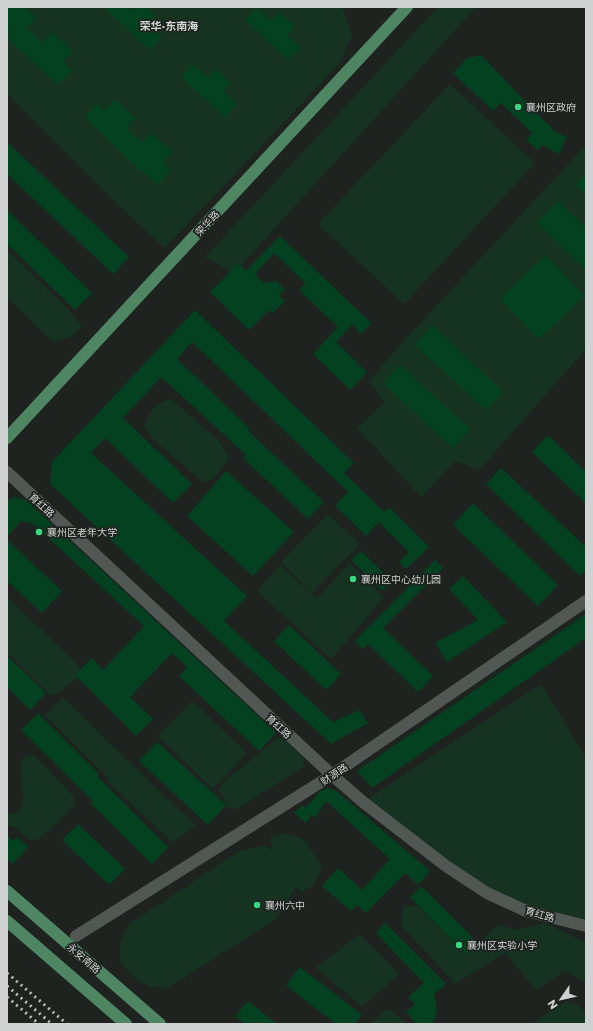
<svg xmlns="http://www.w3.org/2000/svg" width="593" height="1031" viewBox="0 0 593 1031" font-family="Poppins,'Noto Sans SC',sans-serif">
	<rect width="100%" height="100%" fill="#1e2320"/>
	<g fill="#153320">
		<path d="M7,7h334l4,6 7,23 -13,28 -174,184 -49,-45 -109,-109z"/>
		<path d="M438,7h38l-242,266 -29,-16z"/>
		<path d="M450,84l85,79 -131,141 -86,-80z"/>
		<path d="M586,145v204l-107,121 -24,-9 -34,36 -64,-69 28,-26 -16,-21 29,-34z"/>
		<path d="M7,250l64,62 11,15 -13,11 -17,3 -45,-44z"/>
		<path d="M171,399l48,42 10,17 -15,20 -10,5 -51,-44 -9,-13c7,-15 10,-23 27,-27z"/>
		<path d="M328,514l32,30 -48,49 -31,-31z"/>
		<path d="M349,563l35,34 -53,62 -74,-68 23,-26 37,34z"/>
		<path d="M7,597l71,68 4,9 -24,19 -7,3 -44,-44z"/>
		<path d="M541,684l45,74v168l-99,-33 -124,-91z"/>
		<path d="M63,697l64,63 69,66 -24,16 -65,-61 2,-2 -64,-64z"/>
		<path d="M192,701l55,52 -34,36 -55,-53z"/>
		<path d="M282,737l22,22 -1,8 -66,42h-8l-10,-19 5,-8 54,-44z"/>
		<path d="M33,754l41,43v9l-31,30 -6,4 -8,-1 -15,-12 -7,-2v-11c29,0 8,-40 15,-54 2,-4 7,-5 11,-6z"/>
		<path d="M286,833l17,6 19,27 -8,19 -13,7 -7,-6v5l-18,28 -108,69 -17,-1 -13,-6 -18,-19v-19l8,-18 110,-73 27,-7 8,6 -3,-13z"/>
		<path d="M403,906l16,1 47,47 33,-30 17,6 29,-7 41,20v40l-21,-12 -29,19 -31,-37 -50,31 -54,-59z"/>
		<path d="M359,934l40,40 -37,33 -46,-39z"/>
		<path d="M566,1001c14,5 20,7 20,23h-55z"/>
		<path d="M385,1010h6l15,14h-35z"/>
	</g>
	<g fill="#034121">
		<path d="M7,7h18l11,11 -9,10 15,15 10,-11 21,19 -10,11 9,8 -14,15 -51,-47 4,-5 -4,-4z"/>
		<path d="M103,7h25l4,4 4,-4h10l9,9 -7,8 14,13 -12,13z"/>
		<path d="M257,8l14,13 8,-9 15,14 -7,9 13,12 -11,13 -44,-40z"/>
		<path d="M481,55l73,76 13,6 -8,17 -17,-9 -5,5 -11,-10 6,-7 -31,-30 -8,8 -40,-38 14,-15z"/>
		<path d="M193,65l15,13 7,-9 15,14 -7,8 14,13 -12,13 -44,-40z"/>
		<path d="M115,99l20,19 -9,10 16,15 9,-10 21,19 -9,10 8,8 -13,15 -25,-21 -48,-47 12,-13 8,7z"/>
		<path d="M7,142l122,115 -16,17 -106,-100z"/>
		<path d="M586,173v21l-10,-9z"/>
		<path d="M558,201l28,27v42l-49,-47z"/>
		<path d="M7,210l85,83 -17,17 -68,-66z"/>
		<path d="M280,236l91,87 -10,11 -9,-10 -16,18 31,30 -17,18 -37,-36 25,-27 -39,-37 6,-7 -31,-30 -19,21 9,9 12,-2 9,8 -6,6 6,6 -12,12 -4,-3 -20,20 -39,-38 28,-29 8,8z"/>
		<path d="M546,255l38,41 -45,43 -39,-40z"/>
		<path d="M195,310l159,153 -10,10 40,39 5,-5 40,40 -23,22 -7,-7 10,-10 -30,-30 -13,14 -31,-30 13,-14 -156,-150 -15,17 73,70 -2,2 76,71 -16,17 -65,-61 3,-3 -85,-78 -38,41 69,66 -19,19 -68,-65 -14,15 156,143 -23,25 109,101 26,-12 9,13 -37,21 -281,-260 2,-22z"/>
		<path d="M432,325l71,67 -17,18 -71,-65z"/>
		<path d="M400,365l70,64 -17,19 -70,-65z"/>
		<path d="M548,435l38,37v31l-54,-51z"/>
		<path d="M501,468l85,79v23l-6,6 -94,-92z"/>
		<path d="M226,471l68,61 -41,44 -66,-60z"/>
		<path d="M15,497l11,3 250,233 -17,18 -80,-75 8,-9 -15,-14 -42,44 23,22 -17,17 -61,-61 17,-17 11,12 41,-44 -112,-103 -11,-2 -14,16v-36z"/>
		<path d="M473,503l85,82 -20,21 -85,-81z"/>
		<path d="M7,540l55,51 -20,22 -35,-32z"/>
		<path d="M361,551l31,30 -10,10 -31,-31z"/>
		<path d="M435,560l8,8 -60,60 50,48 -15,16 -50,-48 -5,5 -8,-8z"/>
		<path d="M463,576l44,46 -60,40 -12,-19 43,-23 -29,-31z"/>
		<path d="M586,614v24l-214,150 -15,-17z"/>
		<path d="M289,625l52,49 -15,16 -52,-49z"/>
		<path d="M7,656l39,37 -16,17 -23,-23z"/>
		<path d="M38,713l61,61 -2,2 71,71 -16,17 -62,-61 3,-2 -72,-71z"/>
		<path d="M157,742l69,63 -18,20 -69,-64z"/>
		<path d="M328,788l7,2 95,81 -12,14 -13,-12 -39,40 -9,-8 -6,6 -29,-25 16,-18 24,22 28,-31 -64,-58 -11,17 -4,-3 -5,8 -12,-10 8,-8 4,3 14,-17z"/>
		<path d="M78,824l47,45 -16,16 -47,-45z"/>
		<path d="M7,835l6,6 4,-4 11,10 -15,17 -6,-5z"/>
		<path d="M421,886l57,57 -12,11 -56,-57z"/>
		<path d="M385,923l61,61 -12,10 3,18 -4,12h-17l-10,-12 9,-8 -7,-7 16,-14 -48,-50z"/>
		<path d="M300,967l62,48 -7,9h-19l-50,-39z"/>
		<path d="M248,1001l29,23h-32l-10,-8z"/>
	</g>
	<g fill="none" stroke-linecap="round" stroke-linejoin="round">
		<g stroke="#515753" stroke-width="12">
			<path d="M7,472l325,303 31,27 83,64 41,27 39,18 60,15"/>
			<path d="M76,936l256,-161 254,-174"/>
		</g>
		<g stroke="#4e8663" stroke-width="12">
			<path d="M7,438l400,-431"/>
			<path d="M7,891l153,133"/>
			<path d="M7,921l119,103"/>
		</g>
		<g stroke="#bbbebc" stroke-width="3" stroke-dasharray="2 4" stroke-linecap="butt">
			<path d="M7,973l60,51"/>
			<path d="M7,986l45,38"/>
			<path d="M7,997l32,27"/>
		</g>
	</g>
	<g fill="#38d880" stroke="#1e2320" stroke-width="1.5">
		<circle cx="518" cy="107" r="4"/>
		<circle cx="39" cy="532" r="4"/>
		<circle cx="353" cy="579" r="4"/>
		<circle cx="257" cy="905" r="4"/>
		<circle cx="459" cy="945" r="4"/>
	</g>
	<g text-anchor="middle" stroke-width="3.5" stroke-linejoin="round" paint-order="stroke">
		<g font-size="10" fill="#cfd2d0" stroke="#1e2320" text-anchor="start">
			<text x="526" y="111">襄州区政府</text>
			<text x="47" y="536">襄州区老年大学</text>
			<text x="361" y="583">襄州区中心幼儿园</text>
			<text x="265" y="909">襄州六中</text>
			<text x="467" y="949">襄州区实验小学</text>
		</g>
		<g font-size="10" fill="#cfd2d0" stroke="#1e2320">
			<text transform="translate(207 223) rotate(-47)" y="4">荣华路</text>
			<text transform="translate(42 505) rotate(43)" y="4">育红路</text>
			<text transform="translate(279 726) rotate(43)" y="4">育红路</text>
			<text transform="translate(334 774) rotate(-34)" y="4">财源路</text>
			<text transform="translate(540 914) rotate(16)" y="4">育红路</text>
			<text transform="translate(84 958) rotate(41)" y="4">永安南路</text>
		</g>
		<g font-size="11" font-weight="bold" fill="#d2d8d4" stroke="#1e2320">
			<text x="169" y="30">荣华·东南海</text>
		</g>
	</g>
	<rect width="593" height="1031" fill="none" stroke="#cfd2d0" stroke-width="16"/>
	<g transform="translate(561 999) rotate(236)" stroke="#1e2320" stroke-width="3" paint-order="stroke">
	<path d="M0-3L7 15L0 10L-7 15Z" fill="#cfd2d0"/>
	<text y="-6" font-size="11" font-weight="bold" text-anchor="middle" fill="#cfd2d0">N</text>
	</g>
</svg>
